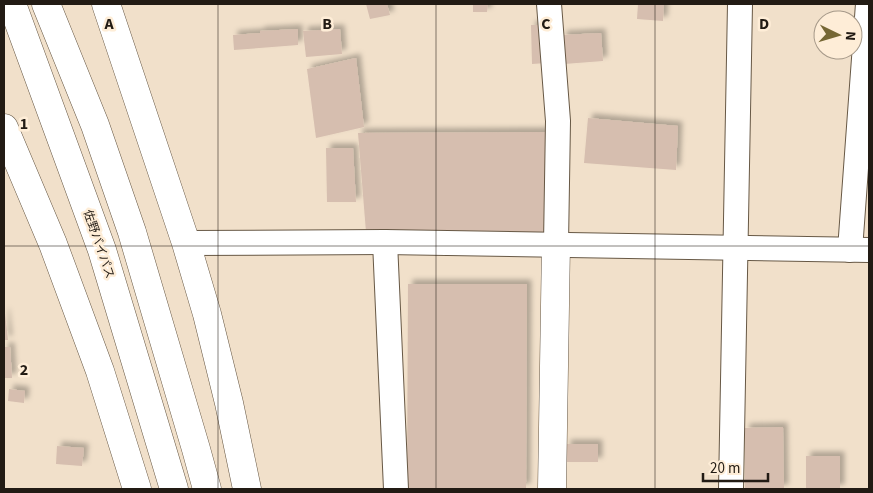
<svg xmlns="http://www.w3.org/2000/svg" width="873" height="493" viewBox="0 0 873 493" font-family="'Source Sans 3','Noto Sans JP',sans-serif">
	<defs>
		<filter id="shadow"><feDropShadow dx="4.5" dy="-4.5" stdDeviation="2.5" flood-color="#0004"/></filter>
	</defs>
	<rect width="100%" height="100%" fill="#f1e0ca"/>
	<g fill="#d6beaf" filter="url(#shadow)">
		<path d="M366,4h21l3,11 -20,4z"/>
		<path d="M473,4h15l-1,8h-14z"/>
		<path d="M638,4h26l-1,17 -26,-2z"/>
		<path d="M531,25h14l1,38 -14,1z"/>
		<path d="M298,29v16l-64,5 -1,-15 27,-2v-2z"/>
		<path d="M340,29l2,25 -36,3 -3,-26z"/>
		<path d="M601,33l2,28 -39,3 -2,-29z"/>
		<path d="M356,58l8,69 -48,11 -9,-69z"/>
		<path d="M588,118l90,8 -2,44 -92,-7z"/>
		<path d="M548,132l-3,104 -179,-4 -8,-99z"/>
		<path d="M326,148h27l3,54h-29z"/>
		<path d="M408,284h119l-1,204h-119z"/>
		<path d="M4,313h1l3,27h-4z"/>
		<path d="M4,347h6l2,31h-8z"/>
		<path d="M9,389l16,2 -1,12 -16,-2z"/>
		<path d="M783,427l1,62h-39v-61z"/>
		<path d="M566,444h32v18h-31z"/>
		<path d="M57,446l27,2 -2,18 -26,-2z"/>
		<rect x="806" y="456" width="34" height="33"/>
	</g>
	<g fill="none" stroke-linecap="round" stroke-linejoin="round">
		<g stroke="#675845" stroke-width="26">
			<g id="street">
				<path d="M549,4l9,117 -2,123"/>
				<path d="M385,242l11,247"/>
				<path d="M186,243l199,-1 484,8"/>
				<path d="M850,250l18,-246"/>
				<path d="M731,489l9,-485"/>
			</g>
		</g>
		<g stroke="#675845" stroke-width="29">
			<path id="secondary" d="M552,489l4,-245"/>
		</g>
		<g stroke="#675845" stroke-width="29">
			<g id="highway">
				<path d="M12,4l90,246 72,239"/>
				<path d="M46,4l49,121 37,107 64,217 11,40"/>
				<path d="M106,4l80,239 21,71 22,89 18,86"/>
				<path d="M4,128l49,116 47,127 37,118"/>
			</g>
		</g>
		<use href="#street" stroke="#fff" stroke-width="24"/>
		<use href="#secondary" stroke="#fff" stroke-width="28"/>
		<use href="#highway" stroke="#fff" stroke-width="28"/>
	</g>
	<path fill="none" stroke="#221b14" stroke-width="1" stroke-opacity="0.55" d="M218,4v485M436,4v485M655,4v485M4,246h865"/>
	<g text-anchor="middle" stroke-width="5" stroke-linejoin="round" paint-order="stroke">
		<g font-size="12" fill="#221b14" stroke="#feedd7">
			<text transform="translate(99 244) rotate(71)" y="4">佐野バイパス</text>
		</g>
	</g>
	<g font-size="16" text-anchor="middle" font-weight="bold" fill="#221b14" stroke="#feedd7" stroke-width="5" stroke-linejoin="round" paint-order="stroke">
		<text x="109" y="29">A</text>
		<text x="327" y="29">B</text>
		<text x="546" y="29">C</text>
		<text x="764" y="29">D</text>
		<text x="24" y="129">1</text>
		<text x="24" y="375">2</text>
	</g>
	<rect width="873" height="493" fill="none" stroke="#221b14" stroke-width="10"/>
	<g transform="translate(838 35) rotate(95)"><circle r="24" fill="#feedd7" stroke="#a69989"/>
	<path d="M0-4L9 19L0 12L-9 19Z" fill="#766734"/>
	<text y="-8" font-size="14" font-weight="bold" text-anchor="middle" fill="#221b14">N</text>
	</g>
	<path d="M703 473v8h65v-8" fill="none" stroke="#221b14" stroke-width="2.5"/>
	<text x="710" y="473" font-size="15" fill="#221b14" stroke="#feedd7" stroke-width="4" paint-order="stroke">20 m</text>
</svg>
